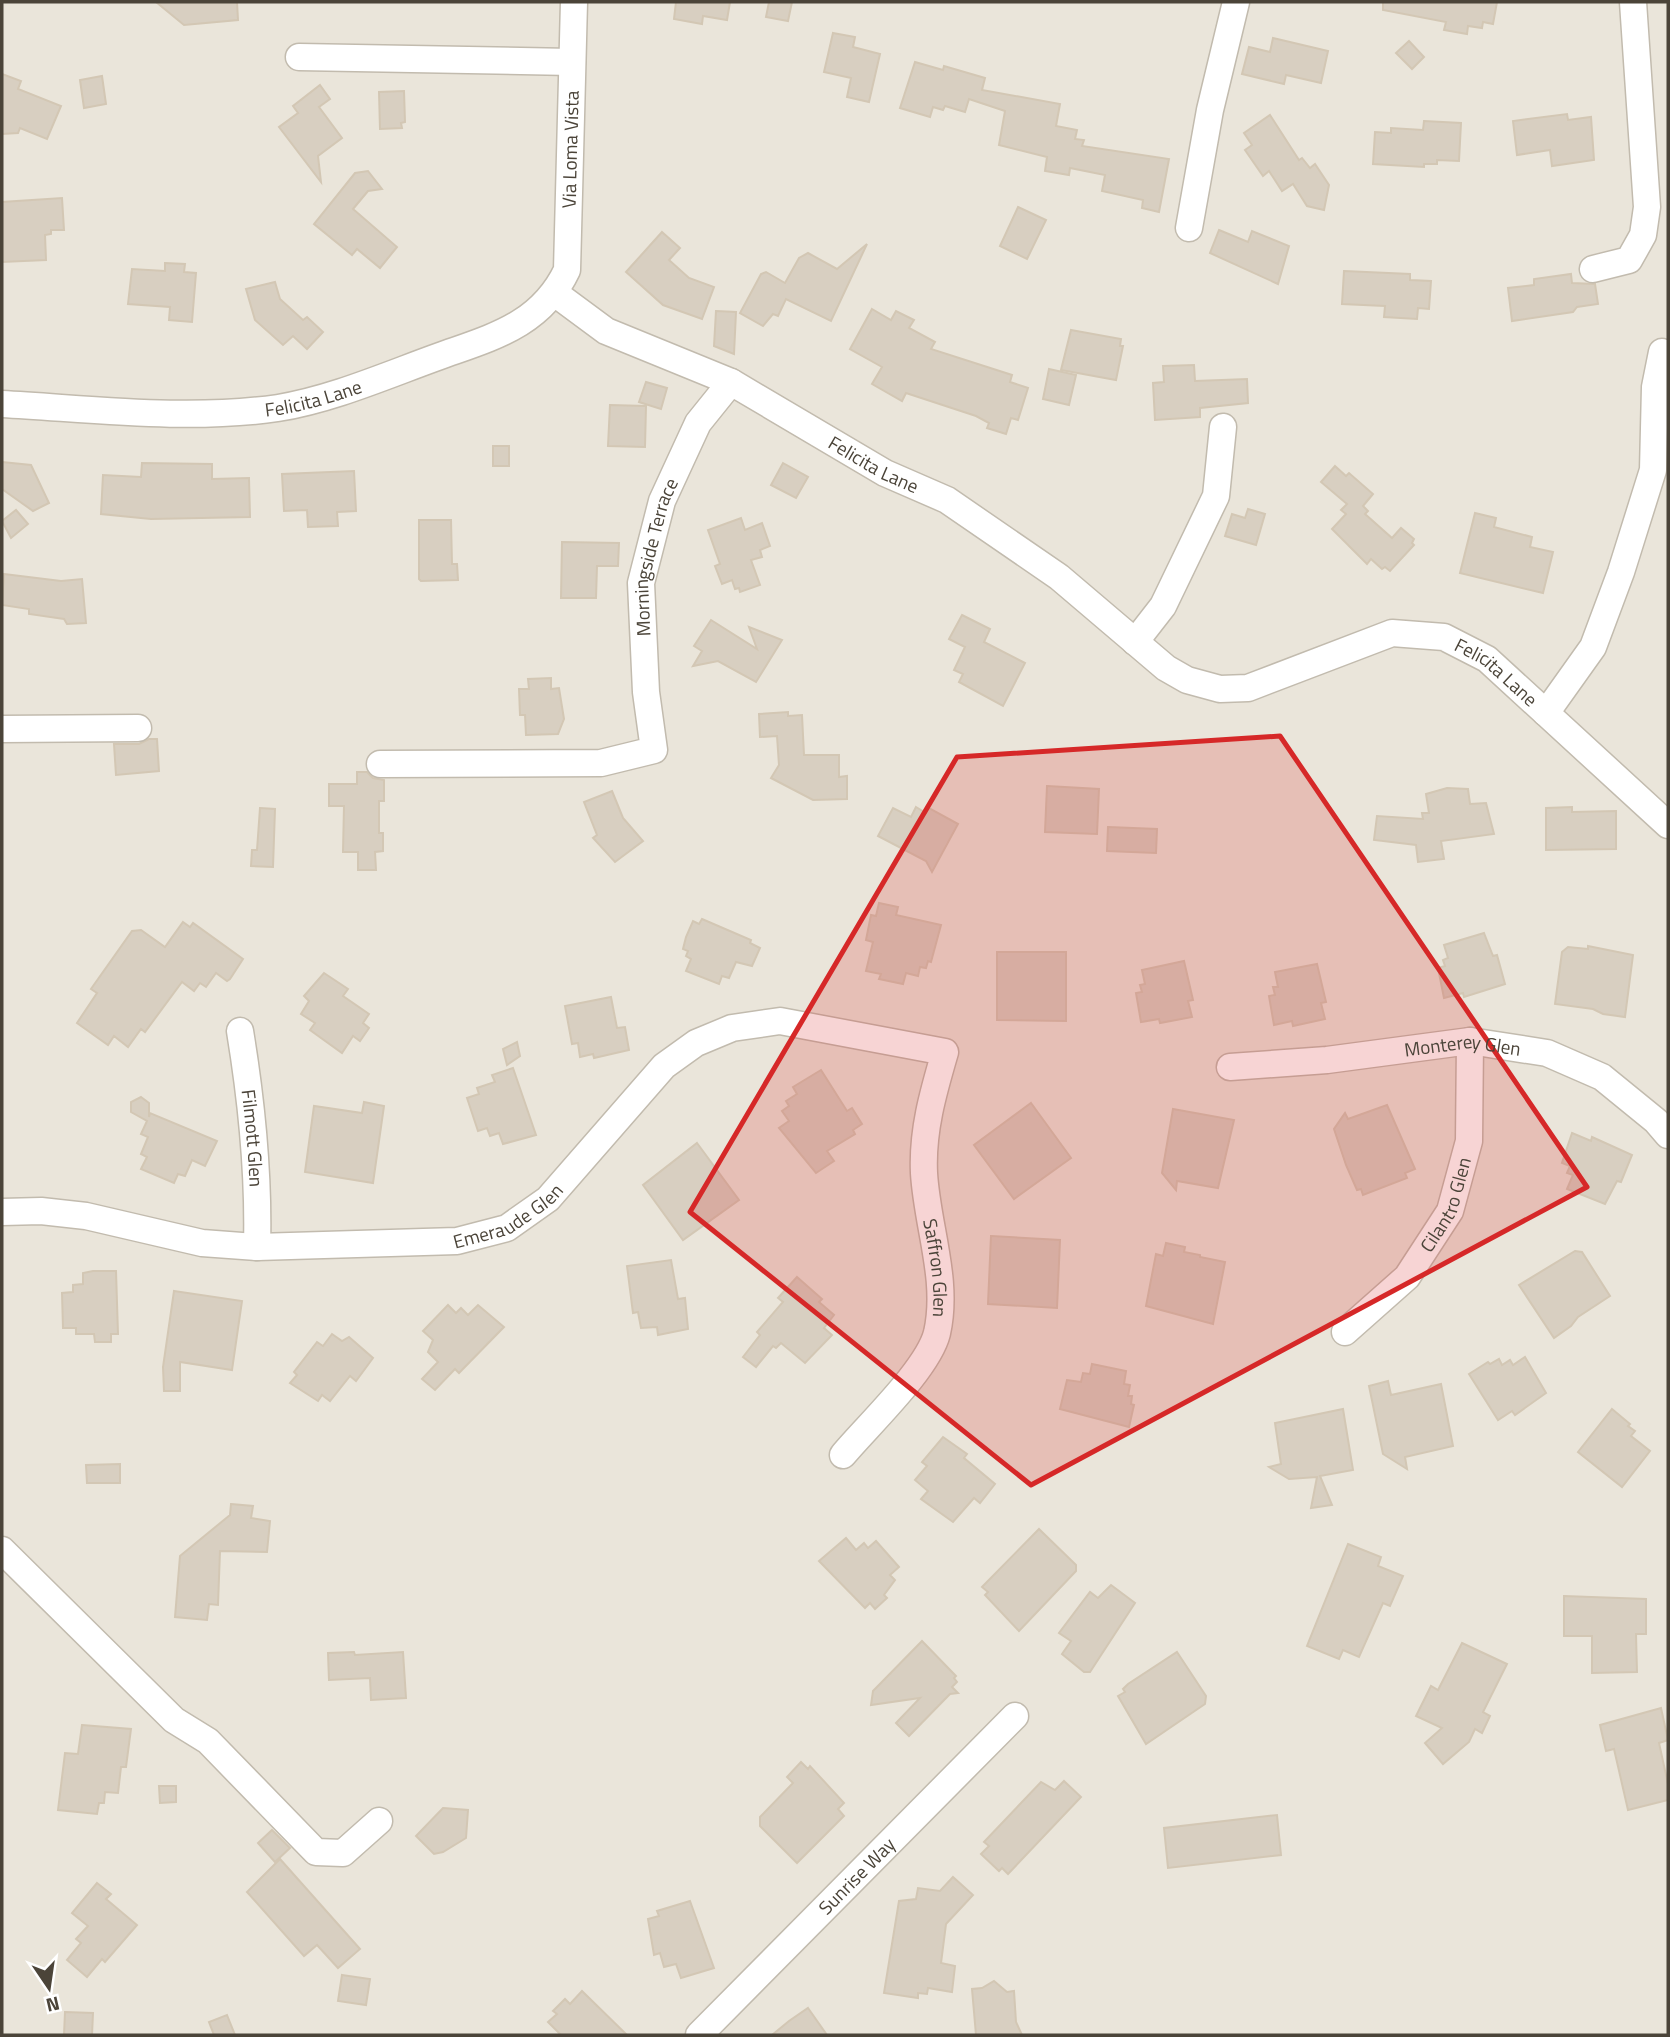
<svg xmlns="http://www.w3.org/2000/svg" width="1670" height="2037" viewBox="0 0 1670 2037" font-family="'Titillium Web',sans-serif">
	<rect width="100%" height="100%" fill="#f6f3ec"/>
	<rect fill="#eae5da" x="2" y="2" width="1666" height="2033"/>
	<g fill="#d8cfc1" stroke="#d3c7b4" stroke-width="2">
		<path d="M156,2h81l1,18 -54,5z"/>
		<path d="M676,2h54l-3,18 -24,-4 -1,8 -28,-5z"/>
		<path d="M769,2h23l-4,19 -22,-4z"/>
		<path d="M1383,2h114l-4,22 -10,-2 -1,6 -14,-2 -1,8 -23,-4 2,-8 -63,-12z"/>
		<path d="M833,33l22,4 -2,10 27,7 -11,48 -22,-5 4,-19 -27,-6z"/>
		<path d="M1273,38l55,13 -7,32 -35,-8 -2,9 -42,-10 7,-27 21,5z"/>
		<path d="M1409,41l15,16 -12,12 -16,-16z"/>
		<path d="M915,62l28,8 1,-4 41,12 -3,12 78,14 -4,22 21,4 -2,9 9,1 -2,6 87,13 -10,53 -17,-4 1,-8 -41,-9 3,-16 -35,-7 -1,7 -24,-4 2,-14 -48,-12 6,-34 -36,-12 -4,13 -20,-6 -2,4 -10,-3 -3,10 -30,-9z"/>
		<path d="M2,74l19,7 -3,8 43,17 -14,33 -27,-11 -2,5 -16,1z"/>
		<path d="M102,76l4,28 -22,4 -4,-28z"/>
		<path d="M320,85l10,14 -11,8 23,31 -24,18 3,26 -42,-55 19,-14 -5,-7z"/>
		<path d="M404,91l1,31 -4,1 1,5 -22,1 -1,-37z"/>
		<path d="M1567,114l1,6 23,-3 3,43 -42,6 -2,-16 -33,5 -4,-34z"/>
		<path d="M1270,115l29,45 3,-2 8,10 5,-4 14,21 -5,25 -17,-4 -14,-22 -11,7 -13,-20 -6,5 -18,-26 7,-5 -8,-12z"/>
		<path d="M1424,121l37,2 -2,38 -22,-1v4h-13v3l-51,-3 2,-32 16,1v-5l32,2z"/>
		<path d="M368,171l14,18 -14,2 -15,18 44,38 -17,21 -23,-19 -5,6 -38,-31 41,-51z"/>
		<path d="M62,198l2,32h-13v4l-6,1 1,25 -44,2v-60z"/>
		<path d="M1018,207l28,13 -19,39 -27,-13z"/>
		<path d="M1219,230l29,12 4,-11 37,15 -11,38 -68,-31z"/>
		<path d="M662,232l18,16 -11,12 20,18 25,9 -12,32 -39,-14 -37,-33z"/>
		<path d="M867,244l-36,77 -45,-22 -8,17 -5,-2 -10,12 -23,-13 21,-39 5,-2 19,11 14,-25 9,-5 29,16z"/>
		<path d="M165,263l20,1 -1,8 12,1 -4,49 -23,-2 1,-13 -42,-3 4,-35 33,2z"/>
		<path d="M1344,271l66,3v6l21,1 -2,28 -11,-1 -1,11 -33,-2 1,-11 -43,-2z"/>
		<path d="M1571,274l1,9 23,1 3,20 -21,3 -4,5 -61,9 -4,-33 26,-3v-6z"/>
		<path d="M275,282l5,17 23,21 4,-3 16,15 -16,17 -14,-13 -10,9 -28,-25 -9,-31z"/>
		<path d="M872,309l19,11 5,-9 18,9 -5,8 26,14 -4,7 81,26 -2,7 18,6 -10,32 -7,-2 -5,16 -19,-6 2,-5 -13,-7 -70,-23 -4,8 -30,-17 10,-17 -32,-18z"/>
		<path d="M716,311l20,1 -2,42 -20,-8z"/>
		<path d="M1071,330l50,9 -1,7h3l-7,34 -55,-10z"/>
		<path d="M1194,365l1,16 52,-2 1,24 -48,5v9l-45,3 -2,-37 11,-1 -1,-16z"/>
		<path d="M1049,369l27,6 -7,30 -26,-6z"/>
		<path d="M646,382l21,6 -6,21 -22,-7z"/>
		<path d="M610,405l36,1 -1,41 -37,-1z"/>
		<rect x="493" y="446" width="16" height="20"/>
		<path d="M2,462l29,3 18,38 -16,8 -31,-22z"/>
		<path d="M142,463l70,1v15l37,-1 1,39 -99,2 -50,-5 2,-39 38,2z"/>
		<path d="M783,463l25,14 -12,21 -25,-13z"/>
		<path d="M1335,466l11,10 3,-3 24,21 -10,12 5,5 -3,3 27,24 9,-10 13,11 -2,4 2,2 -24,26 -5,-4 -3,2 -11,-10 -4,5 -35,-35 14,-15 -5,-4 6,-6 -26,-22z"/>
		<path d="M354,471l2,40 -19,1 1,14 -30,1 -1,-17 -23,1 -2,-37z"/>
		<path d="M1248,509l17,5 -9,31 -31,-9 7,-22 13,4z"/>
		<path d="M16,510l12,14 -17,14 -9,-17z"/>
		<path d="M1475,513l21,5 -2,9 38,10 -2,10 23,5 -10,41 -83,-20z"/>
		<path d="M741,518l4,12 17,-7 8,23 -10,4 2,7 -11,3 9,25 -20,7 -1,-4 -4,1 -3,-9 -10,4 -7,-18 5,-2 -12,-34z"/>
		<path d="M419,520h32l1,44h5l1,16 -37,1 -2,-2z"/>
		<path d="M562,542l57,1 -1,23h-21l-1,32h-35z"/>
		<path d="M4,574l57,7 21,-2 4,44 -19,1 -3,-5 -35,-5v-5l-27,-4z"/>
		<path d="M962,615l28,14 -6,13 41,21 -22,43 -44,-24 4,-8 -9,-4 11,-23 -16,-8z"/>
		<path d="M711,620l46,29 -8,-22 33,13 -26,42 -38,-21 -25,5 9,-15 -8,-5z"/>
		<path d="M551,678v11l8,-1 5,31 -6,15 -32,1 -1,-20h-5l-1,-26h10l-1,-10z"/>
		<path d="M788,712v4l14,-1 2,40h35v22l8,-1v23l-34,1 -42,-22 8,-13 -2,-29 -17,1 -1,-23z"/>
		<path d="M149,739h8l2,32 -43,4 -2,-31h25z"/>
		<path d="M357,772h10l6,6 11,2v21h-5v32h4v18l-8,1 1,18h-18v-18h-15l1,-46h-15v-22h28z"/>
		<path d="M1047,786l52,3 -2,45 -52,-2z"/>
		<path d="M1447,788l21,1 2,15 16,-1 8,31 -53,7 3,18 -26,3 -2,-17 -42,-5 3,-24 46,3 -1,-6h7l-3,-19z"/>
		<path d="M612,791l11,27 20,23 -28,21 -22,-24 4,-3 -13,-33z"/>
		<path d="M916,807l10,6 3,-5 29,16 -26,48 -6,-11 -48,-25 15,-28 18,9z"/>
		<path d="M1572,807v5l44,-1v38l-70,1v-42z"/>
		<path d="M260,808l15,1 -2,58 -22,-1 1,-16h5z"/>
		<path d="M1108,827l49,2 -1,24 -49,-2z"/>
		<path d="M879,903l19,4 -2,8 45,10 -10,37 -3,-1 -2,7 -6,-1 -2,9 -12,-3 -3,11 -24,-5 2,-5 -15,-3 7,-29 -7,-2 5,-25 5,1z"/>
		<path d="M702,919l49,21 -1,3 10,5 -8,18 -16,-4 -7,16 -7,-2 -3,8 -33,-13 5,-12 -5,-3 2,-5 -5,-2 3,-12 7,-16 6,3z"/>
		<path d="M183,922l7,5 3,-4 50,36 -13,20 -3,2 -11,-8 -10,14 -6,-4 -6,8 -12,-9 -37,50 -4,-3 -13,18 -14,-11 -6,9 -31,-22 20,-30 -6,-4 41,-58 9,-1 24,17z"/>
		<path d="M1484,933l9,23 4,-1 8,29 -41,13 -1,-4 -19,5 -6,-30 7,-2 -2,-6 5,-2 -4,-13z"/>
		<path d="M1588,946l45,9 -8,62 -22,-3 -10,-5 -38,-5 7,-52 6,-5 20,2z"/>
		<path d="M997,952h69v69l-69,-1z"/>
		<path d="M1184,961l9,39 -5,1 4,16 -32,6 -1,-4 -18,3 -5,-29 6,-1 -2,-7 5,-1 -3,-14z"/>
		<path d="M1317,964l9,38 -5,1 4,16 -32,7 -1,-5 -18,4 -5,-29 6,-1 -2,-8h5l-3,-15z"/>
		<path d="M324,973l24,16 -5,7 26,18 -6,9 6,5 -9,13 -7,-5 -11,17 -32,-23 5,-7 -14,-9 8,-13 -5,-5z"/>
		<path d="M611,997l6,31 8,-1 4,23 -35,8 -1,-4 -13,3 -2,-14 -6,1 -7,-38z"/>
		<path d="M517,1042l3,14 -13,9 -4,-16z"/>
		<path d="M513,1068l23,67 -33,9 -4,-11 -9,3 -3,-8 -9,3 -11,-33 12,-4 -2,-6 18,-6 -3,-7z"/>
		<path d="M821,1070l26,41 5,-3 10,16 -9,6 2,4 -28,17 7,10 -18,12 -37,-45 10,-7 -7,-10 7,-5 -3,-5 11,-7 -4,-7z"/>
		<path d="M141,1097l8,6v14l1,-4 67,28 -12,25 -13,-6 -7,16 -7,-2 -4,9 -33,-14 6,-12 -6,-3 7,-17 -7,-3 6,-13 -16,-9v-10z"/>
		<path d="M364,1102l20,4 -11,77 -68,-11 9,-66 48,7z"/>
		<path d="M1031,1103l40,55 -57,41 -40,-54z"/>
		<path d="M1387,1105l28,64 -10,4 2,5 -44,17 -2,-6 -4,1 -11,-25 -12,-36 11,-16 3,6z"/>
		<path d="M1173,1109l61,11 -16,68 -41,-7 -1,9 -14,-17z"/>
		<path d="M1572,1133l19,8 1,-4 40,18 -11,27 -4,-1 -12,23 -38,-15 6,-14 -6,-2 3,-7 -8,-3z"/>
		<path d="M697,1143l42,57 -56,40 -40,-55z"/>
		<path d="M991,1236l69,4 -3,68 -69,-4z"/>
		<path d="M1166,1243l19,4 -1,5 16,3v2l25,5 -12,62 -67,-18 10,-52 7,2z"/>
		<path d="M1575,1251l7,1 28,44 -32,21 -7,9 -17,12 -35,-53z"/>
		<path d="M671,1260l7,39 7,-1 3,31 -30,6 -1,-8 -16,1 -3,-16 -5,1 -6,-47z"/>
		<path d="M93,1271h23l2,63h-7v8h-16l-1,-8h-18v-6h-13l-1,-35 11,-1v-7l10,-1v-11z"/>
		<path d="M797,1277l25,22 -3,3 15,13 -10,13 8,7 -27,28 -24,-20 -5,5 -3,-2 -17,21 -13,-10 17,-22 -3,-3 26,-30 -5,-4z"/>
		<path d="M174,1291l68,10 -10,69 -52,-8v29h-16l-1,-24z"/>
		<path d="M448,1305l8,8 5,-5 7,7 10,-10 26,22 -45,46 -4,-4 -20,21 -13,-11 16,-17 -10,-10 5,-12 -10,-9z"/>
		<path d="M332,1334l10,7 7,-4 24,21 -17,23 -6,-5 -20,25 -8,-6 -4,6 -28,-18 7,-8 -3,-3 23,-30 6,4z"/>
		<path d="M1525,1357l21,36 -31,22 -3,-4 -14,9 -29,-46 19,-12 2,2 9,-5 3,6 8,-5 3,5z"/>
		<path d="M1092,1364l34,7 -2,13 6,1 -2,11h4l-1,8 3,1 -5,22 -69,-18 7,-29 14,2 2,-9 7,1z"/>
		<path d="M1388,1381l3,14 50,-11 12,62 -48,11 2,12 -24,-15 -14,-68z"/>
		<path d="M1343,1409l10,61 -33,6 12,29 -21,3 6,-31 -28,2 -20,-12 12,-3 -6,-41z"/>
		<path d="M1612,1409l18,15 -2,2 7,5 -4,5 19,15 -28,36 -44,-35z"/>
		<path d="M943,1437l24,17 -3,4 31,26 -15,19 -6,-5 -21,24 -32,-23 7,-8 -13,-11 12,-14 -5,-4z"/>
		<path d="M120,1464v19h-33l-1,-18z"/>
		<path d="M231,1504l22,2 -2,12 19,3 -3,31 -47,-1 -2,54 -9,-1 -2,16 -32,-3 5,-61 50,-41z"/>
		<path d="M1039,1529l37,36v6l-57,60 -34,-36 3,-3 -6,-5z"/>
		<path d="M846,1538l10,12 8,-7 4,5 8,-7 23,26 -9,8 5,5 -11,15 3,3 -12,11 -5,-6 -5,5 -46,-47z"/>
		<path d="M1348,1544l33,13 -3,9 25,10 -13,30 -7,-3 -24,54 -16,-7 -4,9 -32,-13z"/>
		<path d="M1111,1585l24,18 -45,69h-6l-22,-18 9,-13 -12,-8 31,-41 8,6z"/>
		<path d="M1564,1596l82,3v35h-10l1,38 -45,1v-37h-28z"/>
		<path d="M922,1641l34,35 -2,2 3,4 -5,5 6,6 -8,1 -41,42 -13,-13 24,-25 -49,7 2,-14z"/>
		<path d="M1462,1643l45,21 -24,48 7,4 -8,17 -7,-4 -6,13 -26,22 -18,-21 17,-15 -26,-12 15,-30 7,4z"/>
		<path d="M354,1652l1,3 48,-3 3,46 -35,2 -1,-22 -41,2 -1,-27z"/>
		<path d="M1177,1652l29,44 -1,8 -59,40 -28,-48 7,-4 -2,-3 5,-5z"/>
		<path d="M1661,1708l7,32 -9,3 9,41v16l-40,10 -14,-61 -8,2 -6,-26z"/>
		<path d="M82,1725l49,4 -5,38h-5l-3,26 -13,-1 -1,11h-5l-2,11 -39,-4 7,-57 13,1z"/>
		<path d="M801,1762l7,7 2,-3 34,37 -6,6 6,7 -47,47 -37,-37v-9l33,-34 -6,-6z"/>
		<path d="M1064,1781l17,16 -73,77 -6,-6 -3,3 -18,-17 8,-8 -5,-4 57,-60 14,8z"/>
		<path d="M159,1786h17v16l-16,1z"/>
		<path d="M443,1808l25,2 -2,28 -23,14 -9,2 -18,-18z"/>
		<path d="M1277,1815l4,40 -113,13 -4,-40z"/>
		<path d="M272,1830l18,18 -15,14 -17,-19z"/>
		<path d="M280,1859l80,90 -22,19 -21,-23 -13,11 -57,-64z"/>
		<path d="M953,1877l20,18 -27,29 -5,39 14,3 -3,26 -24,-4 -1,6 -9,-1v5l-34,-5 15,-92 17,-2 2,-11 22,3z"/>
		<path d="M97,1883l14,11 -5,5 31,26 -32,37 -3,-3 -15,18 -20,-17 14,-17 -5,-4 12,-13 -16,-13z"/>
		<path d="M690,1901l24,67 -33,10 -5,-14 -12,3 -4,-14 -6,2 -6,-36 11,-3 -2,-5z"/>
		<path d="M342,1975l28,4 -4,26 -28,-4z"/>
		<path d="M994,1981l13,11 7,-1 2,31 6,13h-46l-4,-46 10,-1z"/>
		<path d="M582,1991l45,44h-66l-13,-13 9,-8 -4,-3 12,-12 5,5z"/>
		<path d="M808,2008l19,27h-55l17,-14z"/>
		<path d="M65,2012l28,1 -1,22h-28z"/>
		<path d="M227,2015l8,20h-21l-5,-13z"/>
	</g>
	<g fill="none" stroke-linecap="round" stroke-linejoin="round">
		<g stroke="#c2bbae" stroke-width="29">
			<g id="minor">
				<path d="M299,57l273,5"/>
				<path d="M1189,228l21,-118 26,-108"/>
				<path d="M1593,269l36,-9 14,-25 4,-28 -14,-205"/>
				<path id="s1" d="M556,294l50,37 125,51 154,91 62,27 112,77 107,91 21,12 33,9 28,-1 144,-55 52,4 43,22 181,166"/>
				<path id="s2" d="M2,404c91,5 185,17 276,4 55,-9 109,-33 162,-52 53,-19 101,-31 127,-86l7,-268"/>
				<path d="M1135,642l28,-36 53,-110 7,-69"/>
				<path d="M1546,713l47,-66 28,-75 32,-102 2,-83 7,-35"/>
				<path d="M2,729l136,-1"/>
				<path id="s3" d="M380,764l221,-1 53,-13 -8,-58 -5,-109 21,-82 36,-78 33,-41"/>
				<path id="s4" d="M240,1031c12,73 19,142 17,216"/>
				<path id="s5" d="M1230,1067l97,-7 143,-19 77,12 55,24 54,44 12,14"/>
				<path id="s6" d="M2,1212l39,-1 45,5 116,27 55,4 200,-6 50,-13 41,-29 116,-133 32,-23 36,-15 48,-7 165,31c-12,41 -23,79 -21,121 3,53 25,107 13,160 -9,36 -69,92 -94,122"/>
				<path id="s7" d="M1345,1332l62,-55 43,-66 19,-70 1,-100"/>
				<path d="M2,1550l172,170 34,21 108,111 27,1 36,-32"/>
				<path id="s8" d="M699,2035l316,-319"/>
			</g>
		</g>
		<use href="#minor" stroke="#fff" stroke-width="26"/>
	</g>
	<path fill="#d62828" fill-opacity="0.2" stroke="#d62828" stroke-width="5" stroke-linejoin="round" d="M1280,736l307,451 -556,298 -341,-273 267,-455z"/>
	<g text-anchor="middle" stroke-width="7" stroke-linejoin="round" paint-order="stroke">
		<g font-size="19" fill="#4b4439" stroke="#fff">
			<text dy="7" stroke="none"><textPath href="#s2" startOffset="726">Via Loma Vista</textPath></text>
			<text dy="7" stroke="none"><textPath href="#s2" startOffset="313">Felicita Lane</textPath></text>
			<text dy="7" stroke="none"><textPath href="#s1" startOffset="362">Felicita Lane</textPath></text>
			<text dy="7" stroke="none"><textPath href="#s3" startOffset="471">Morningside Terrace</textPath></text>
			<text dy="7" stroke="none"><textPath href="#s1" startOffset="1076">Felicita Lane</textPath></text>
			<text dy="7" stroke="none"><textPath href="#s5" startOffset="234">Monterey Glen</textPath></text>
			<text dy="7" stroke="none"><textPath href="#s4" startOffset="108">Filmott Glen</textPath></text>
			<text dy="7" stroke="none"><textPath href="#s7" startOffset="166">Cilantro Glen</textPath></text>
			<text dy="7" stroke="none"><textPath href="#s6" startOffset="516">Emeraude Glen</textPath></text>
			<text dy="7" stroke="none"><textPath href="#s6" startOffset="1251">Saffron Glen</textPath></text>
			<text dy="7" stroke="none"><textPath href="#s8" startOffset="224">Sunrise Way</textPath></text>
		</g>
	</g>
	<rect width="1670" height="2037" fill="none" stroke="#4b4439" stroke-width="7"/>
	<g transform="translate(49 1988) rotate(167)" stroke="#ffffff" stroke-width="5" paint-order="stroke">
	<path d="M0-5L12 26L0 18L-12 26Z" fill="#4b4439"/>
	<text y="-10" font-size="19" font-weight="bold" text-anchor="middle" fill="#4b4439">N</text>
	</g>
</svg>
